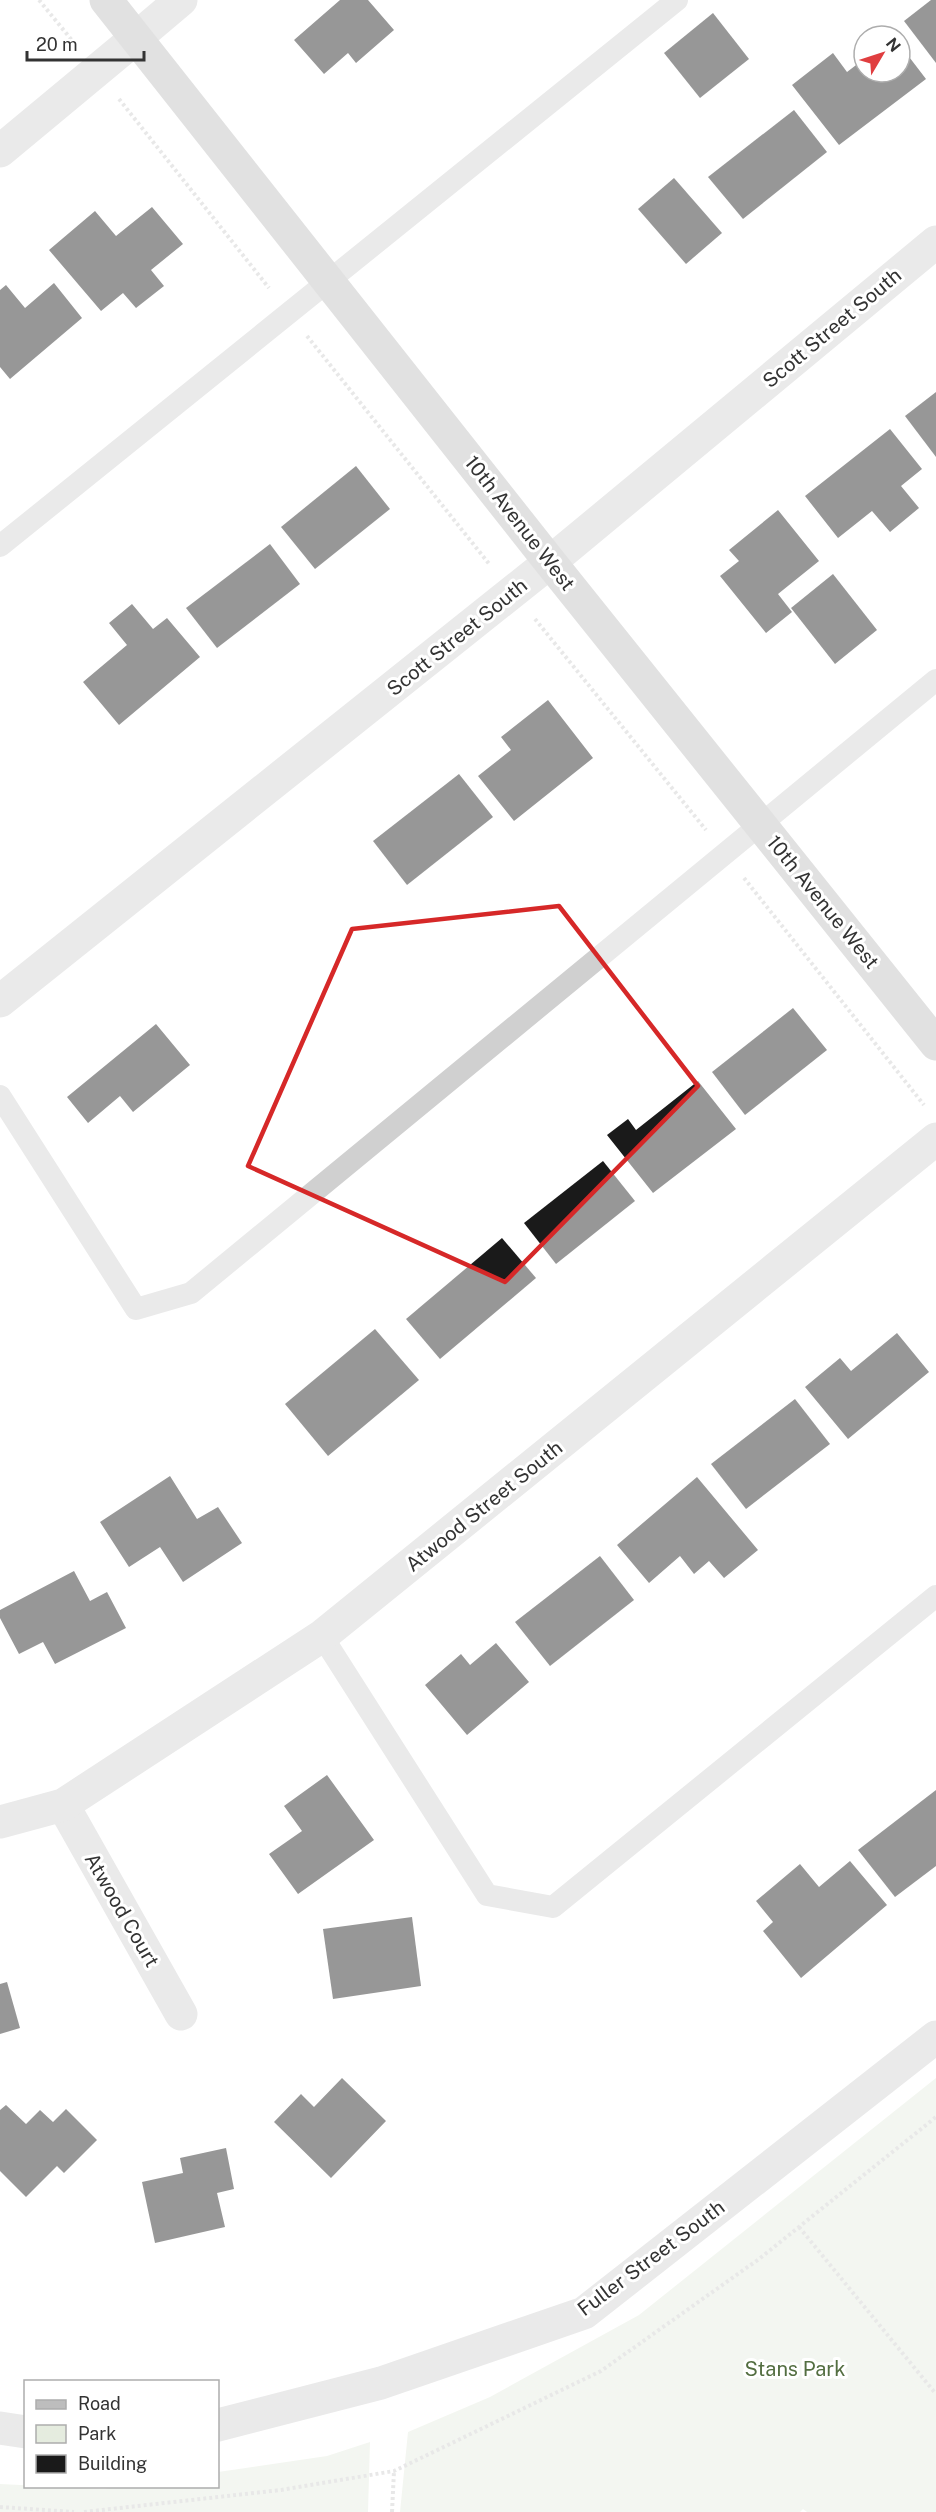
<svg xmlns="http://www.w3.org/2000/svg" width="936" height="2512" viewBox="0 0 936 2512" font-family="'Public Sans',sans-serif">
	<rect width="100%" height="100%" fill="#fff"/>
	<g fill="#e5ecdf">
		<path d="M936,2078v434h-129l-4,-3 -3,3h-400l8,-80 82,-35 149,-82z"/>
		<path d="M370,2442l-2,70h-368v-28l104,5 16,-3h98v-14l109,-16z"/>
	</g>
	<g fill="#1a1a1a">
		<path d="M340,0h28l26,30 -38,33 -8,-10 -24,21 -30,-34z"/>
		<path d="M931,0h5v63l-32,-42z"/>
		<path d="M713,13l36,46 -49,39 -36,-45z"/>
		<path d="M900,45l26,34 -87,66 -47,-60 41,-32 14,19 17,-13v13h36z"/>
		<path d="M794,110l33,42 -84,67 -35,-42z"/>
		<path d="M674,178l48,55 -36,31 -48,-55z"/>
		<path d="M152,207l31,37 -32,26 13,16 -28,22 -13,-15 -22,18 -52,-61 46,-39 21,25z"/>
		<path d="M54,283l28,35 -72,61 -10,-12v-77l6,-5 19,23z"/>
		<path d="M936,392v65l-31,-41z"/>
		<path d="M890,429l32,40 -21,17 18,22 -29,24 -18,-21 -34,27 -33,-42z"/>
		<path d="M356,466l34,43 -75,60 -34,-42z"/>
		<path d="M778,510l41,51 -41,33 14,18 -26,21 -46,-57 19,-15 -10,-11z"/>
		<path d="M270,544l30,40 -83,64 -31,-40z"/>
		<path d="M833,574l44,56 -42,34 -44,-56z"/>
		<path d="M132,604l21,25 14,-11 33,39 -81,68 -36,-43 44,-37 -18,-22z"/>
		<path d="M548,700l45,58 -79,63 -36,-45 33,-26 -10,-13z"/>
		<path d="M459,774l34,43 -86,68 -34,-44z"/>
		<path d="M793,1008l34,42 -82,65 -33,-43z"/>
		<path d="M156,1024l34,41 -57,47 -13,-16 -32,27 -21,-26z"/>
		<path d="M698,1081l38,48 -83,64 -46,-58 21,-16 8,11z"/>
		<path d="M603,1161l32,40 -79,63 -32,-41z"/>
		<path d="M502,1238l34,40 -96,81 -34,-40z"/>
		<path d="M375,1329l44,51 -91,76 -43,-52z"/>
		<path d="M897,1333l32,39 -81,67 -43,-52 35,-29 11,13z"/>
		<path d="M795,1399l35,45 -84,65 -35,-45z"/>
		<path d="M170,1476l27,43 21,-12 24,36 -59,39 -23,-35 -31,20 -29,-45z"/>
		<path d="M697,1477l61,73 -34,28 -15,-17 -15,13 -14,-18 -31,27 -32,-38z"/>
		<path d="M600,1556l34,44 -84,66 -35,-44z"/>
		<path d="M74,1571l16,30 17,-9 19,36 -71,36 -12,-22 -24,12 -19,-36v-8z"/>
		<path d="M496,1643l33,39 -62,53 -42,-50 36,-31 9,11z"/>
		<path d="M327,1775l47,65 -76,54 -29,-40 33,-23 -18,-25z"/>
		<path d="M936,1790v76l-41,31 -37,-47z"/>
		<path d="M850,1861l37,44 -86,73 -38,-47 10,-9 -17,-21 44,-37 19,23z"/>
		<path d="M412,1917l9,69 -88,13 -10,-70z"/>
		<path d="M7,1982l13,46 -20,6v-50z"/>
		<path d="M342,2078l44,43 -55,57 -57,-56 27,-28 13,13z"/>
		<path d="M6,2105l20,19 14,-14 13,12 13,-13 31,31 -33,33 -7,-7 -31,31 -26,-26v-61z"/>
		<path d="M226,2148l8,41 -17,4 8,34 -70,16 -13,-61 41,-9 -3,-15z"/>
	</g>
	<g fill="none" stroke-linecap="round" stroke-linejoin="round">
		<g stroke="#cdcdcd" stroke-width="4" stroke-dasharray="3 3" stroke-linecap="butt">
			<path d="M39,0l36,44"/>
			<path d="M119,99l150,189"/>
			<path d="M307,336l183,229"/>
			<path d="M535,619l171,211"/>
			<path d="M744,878l180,227"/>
			<path d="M799,2227l137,167"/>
			<path d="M0,2507l74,5"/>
			<path d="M84,2512l197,-22 113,-19 207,-100 158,-112 177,-142"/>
			<path d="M392,2512l2,-41"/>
		</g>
		<g stroke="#d0d0d0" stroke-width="22">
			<path d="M0,546l677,-546"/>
			<path d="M0,1096l136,213 55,-16 745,-613"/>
			<path d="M322,1636l165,259 66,12 383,-311"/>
		</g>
		<g stroke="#d0d0d0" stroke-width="33">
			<path d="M0,151l136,-113"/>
			<path d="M0,1001l550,-439 386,-320"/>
			<path d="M63,1805l118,209"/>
			<path d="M0,1822l63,-17 259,-169 614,-497"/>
		</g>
		<g stroke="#d0d0d0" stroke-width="33">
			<path d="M136,38l45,-38"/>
			<path d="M218,2425l163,-42 203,-70 352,-276"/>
			<path d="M0,2428l26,4"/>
		</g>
		<path stroke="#bdbdbd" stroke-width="33" d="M106,0l444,562 386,482"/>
	</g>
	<path d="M0 0H936V2512H0ZM559,906l139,180 -193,196 -257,-116 104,-237z" fill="#fff" fill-opacity=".55" fill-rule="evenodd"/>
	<path fill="none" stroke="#d62828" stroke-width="4.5" stroke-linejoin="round" d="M559,906l139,180 -193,196 -257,-116 104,-237z"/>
	<g text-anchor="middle" stroke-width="6" stroke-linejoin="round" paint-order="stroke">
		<g font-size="20" fill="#333" stroke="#fff">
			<text transform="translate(832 328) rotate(-40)" y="7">Scott Street South</text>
			<text transform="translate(520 523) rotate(52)" y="7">10th Avenue West</text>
			<text transform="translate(457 637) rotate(-39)" y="7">Scott Street South</text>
			<text transform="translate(823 902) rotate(51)" y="7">10th Avenue West</text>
			<text transform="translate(484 1506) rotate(-39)" y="7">Atwood Street South</text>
			<text transform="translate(122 1910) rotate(60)" y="7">Atwood Court</text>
			<text transform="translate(651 2258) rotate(-37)" y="7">Fuller Street South</text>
		</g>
		<g font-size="20" fill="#536e41" stroke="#fff">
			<text x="795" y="2376">Stans Park</text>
		</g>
	</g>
	<rect x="24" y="2380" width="195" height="108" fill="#ffffff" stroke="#adadad" stroke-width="1.5"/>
	<rect x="36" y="2400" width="30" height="9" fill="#bdbdbd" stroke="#adadad" stroke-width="1.5"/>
	<text x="78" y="2410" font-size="18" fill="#333333">Road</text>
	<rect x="36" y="2425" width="30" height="18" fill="#e5ecdf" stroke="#adadad" stroke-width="1.5"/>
	<text x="78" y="2440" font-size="18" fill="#333333">Park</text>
	<rect x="36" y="2455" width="30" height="18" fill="#1a1a1a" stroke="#adadad" stroke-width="1.5"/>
	<text x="78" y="2470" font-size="18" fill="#333333">Building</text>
	<g transform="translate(882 54) rotate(51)"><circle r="28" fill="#ffffff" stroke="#adadad" stroke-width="1.5"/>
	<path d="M0-4.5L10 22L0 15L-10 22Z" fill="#e03e40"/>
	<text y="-9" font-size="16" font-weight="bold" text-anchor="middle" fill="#333333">N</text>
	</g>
	<path d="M27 51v9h117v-9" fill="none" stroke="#333333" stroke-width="3"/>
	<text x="36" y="51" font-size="18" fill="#333333" stroke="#ffffff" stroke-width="4.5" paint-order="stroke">20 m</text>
</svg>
